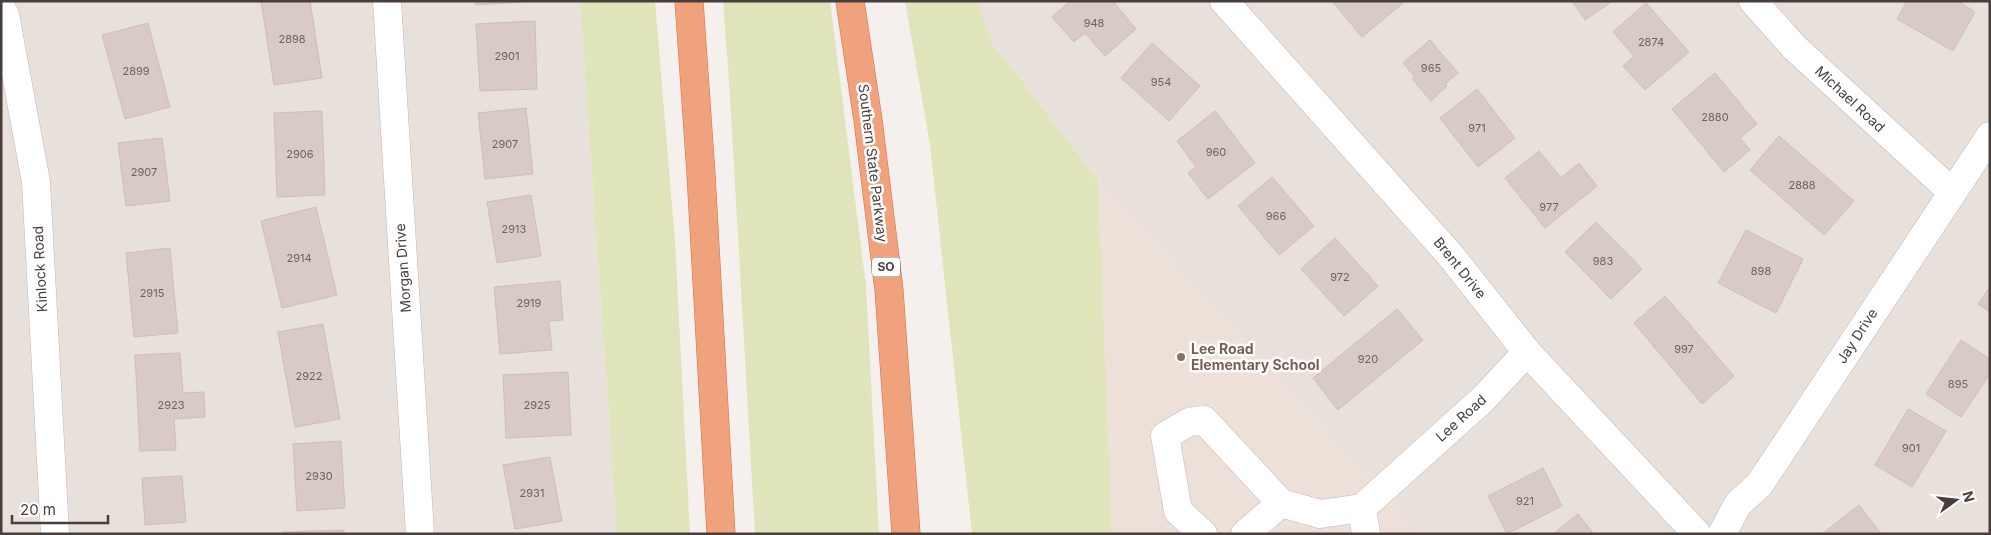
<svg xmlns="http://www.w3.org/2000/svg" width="1991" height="535" viewBox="0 0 1991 535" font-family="Inter,sans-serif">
	<rect width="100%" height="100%" fill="#f5f0ed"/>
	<g fill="#e8e0db">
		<path d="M1,1h579l37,533h-616z"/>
		<path d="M977,1h1013v533h-572l-320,-354 -105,-136z"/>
	</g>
	<path fill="#ece0d8" d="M1098,180l320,354h-306z"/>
	<g fill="#e0e4ba">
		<path d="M580,1h75l20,240 15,293h-73z"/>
		<path d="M723,1h107l36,285 13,248h-124l-25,-438z"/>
		<path d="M905,1h72l16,43 105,136 14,354h-140l-42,-389z"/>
	</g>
	<g fill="#d8cbc6" stroke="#d0bdb7">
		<path d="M261,1h49l12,77 -48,7z"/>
		<path d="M475,1h61l-60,4z"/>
		<path d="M1070,1h43l23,28 -31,27 -20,-23 -11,9 -22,-25z"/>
		<path d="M1332,1h69l2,2 -41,34z"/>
		<path d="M1572,1h41l-28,19z"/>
		<path d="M1907,1h51l17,11 -22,39 -56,-32z"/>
		<path d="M1646,3l43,49 -44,38 -22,-24 11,-10 -21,-24z"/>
		<path d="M535,21l2,68 -57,2 -4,-67z"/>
		<path d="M148,23l22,84 -45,12 -23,-84z"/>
		<path d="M1430,40l28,33 -13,11 2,2 -16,15 -19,-22 3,-2 -12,-14z"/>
		<path d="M1152,43l48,43 -31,35 -48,-43z"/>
		<path d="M1715,73l42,51 -17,14 10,12 -26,22 -52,-63z"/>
		<path d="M1477,89l38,49 -37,29 -38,-49z"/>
		<path d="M526,108l7,66 -48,5 -7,-66z"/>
		<path d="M322,111l3,84 -48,2 -3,-84z"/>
		<path d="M1215,111l40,52 -47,36 -20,-26 8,-6 -19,-26z"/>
		<path d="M1779,136l75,65 -30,34 -74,-65z"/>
		<path d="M162,138l8,63 -44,5 -8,-63z"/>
		<path d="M1539,151l22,27 18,-15 18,23 -52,42 -40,-50z"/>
		<path d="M1272,177l42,49 -35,29 -41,-49z"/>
		<path d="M531,195l10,61 -44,7 -10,-61z"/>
		<path d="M316,207l21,88 -55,13 -21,-87z"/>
		<path d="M1596,222l46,47 -31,30 -46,-47z"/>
		<path d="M1746,230l57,29 -27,54 -58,-30z"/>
		<path d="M1335,238l43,48 -34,30 -43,-47z"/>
		<path d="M170,248l8,85 -44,4 -8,-84z"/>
		<path d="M560,281l3,39 -14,1 3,29 -52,4 -6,-67z"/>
		<path d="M1990,287v25l-12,-8z"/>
		<path d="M1665,296l69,80 -32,28 -68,-81z"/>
		<path d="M1397,309l26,31 -85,70 -25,-32z"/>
		<path d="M323,324l17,95 -45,8 -17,-95z"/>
		<path d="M1961,340l29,19v15l-29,43 -35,-23z"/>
		<path d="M180,353l3,40 21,-1 1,25 -31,2 2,31 -36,1 -5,-96z"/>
		<path d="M568,372l3,63 -65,3 -3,-63z"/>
		<path d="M1908,409l38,22 -34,56 -37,-22z"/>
		<path d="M341,441l4,67 -48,3 -4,-67z"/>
		<path d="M550,457l12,64 -47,8 -12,-64z"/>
		<path d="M1543,468l19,38 -55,28 -19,-38z"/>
		<path d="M182,476l4,46 -41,3 -3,-47z"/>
		<path d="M1859,505l22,29h-59z"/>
		<path d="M1578,514l16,20h-41z"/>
		<path d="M344,530v4h-61l-1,-2z"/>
	</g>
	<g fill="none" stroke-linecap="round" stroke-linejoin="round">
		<g stroke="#c3b7b3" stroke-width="29">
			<g id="minor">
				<path d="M387,1l33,533"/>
				<path d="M1224,1l227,255 76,96 170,182"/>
				<path d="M1753,1l41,46 158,145"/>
				<path d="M1,8l4,7 31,167 19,352"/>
				<path d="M1362,508l4,26"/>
				<path d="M1203,534l-25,-23 -13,-75 24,-14 15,-2 77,83 39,11 42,-6 121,-109 44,-47"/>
				<path d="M1245,534l36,-31"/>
				<path d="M1722,534l16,-30 21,-19 231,-349"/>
			</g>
		</g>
		<g stroke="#cf724c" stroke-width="29">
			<g id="highway">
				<path d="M689,1l12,173 20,360"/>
				<path d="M850,1l18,119 21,170 17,244"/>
			</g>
		</g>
		<use href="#minor" stroke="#fff" stroke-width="28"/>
		<use href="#highway" stroke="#f0a27c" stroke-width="28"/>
	</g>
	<circle fill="#8d6e63" stroke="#fff" stroke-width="2" cx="1181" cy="357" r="5"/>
	<g text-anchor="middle" stroke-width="5" stroke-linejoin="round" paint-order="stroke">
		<g font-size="11" fill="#6d615e">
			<text x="1094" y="27">948</text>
			<text x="292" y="43">2898</text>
			<text x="1651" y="46">2874</text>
			<text x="507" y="60">2901</text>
			<text x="1431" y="72">965</text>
			<text x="136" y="75">2899</text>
			<text x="1161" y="86">954</text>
			<text x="1715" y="121">2880</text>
			<text x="1477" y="132">971</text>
			<text x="505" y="148">2907</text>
			<text x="1216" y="156">960</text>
			<text x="300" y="158">2906</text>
			<text x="144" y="176">2907</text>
			<text x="1802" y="189">2888</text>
			<text x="1549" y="211">977</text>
			<text x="1276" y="220">966</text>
			<text x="514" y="233">2913</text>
			<text x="299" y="262">2914</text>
			<text x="1603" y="265">983</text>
			<text x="1761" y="275">898</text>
			<text x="1340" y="281">972</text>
			<text x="152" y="297">2915</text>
			<text x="529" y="307">2919</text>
			<text x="1684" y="353">997</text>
			<text x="1368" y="363">920</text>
			<text x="309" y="380">2922</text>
			<text x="1958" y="388">895</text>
			<text x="171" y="409">2923</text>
			<text x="537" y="409">2925</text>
			<text x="1911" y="452">901</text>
			<text x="319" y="480">2930</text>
			<text x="532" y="497">2931</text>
			<text x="1525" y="505">921</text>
		</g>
		<rect fill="#fff" stroke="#807876" stroke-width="1" x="872" y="257.5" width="28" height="19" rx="4"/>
		<g font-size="12" font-weight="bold" fill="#493e3b">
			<text x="886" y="271">SO</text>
		</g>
		<g font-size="14" fill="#493e3b" stroke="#fff">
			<text transform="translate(1850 99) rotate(43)" y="5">Michael Road</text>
			<text transform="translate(873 163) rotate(83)" y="5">Southern State Parkway</text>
			<text transform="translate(403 268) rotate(-94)" y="5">Morgan Drive</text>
			<text transform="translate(1460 268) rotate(51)" y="5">Brent Drive</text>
			<text transform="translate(40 269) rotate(-93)" y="5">Kinlock Road</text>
			<text transform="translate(1857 336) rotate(-57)" y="5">Jay Drive</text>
			<text transform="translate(1461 418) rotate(-42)" y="5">Lee Road</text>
		</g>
		<g font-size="14" font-weight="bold" fill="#785e54" stroke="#fff" text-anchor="start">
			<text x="1191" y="354">Lee Road<tspan x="1191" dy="16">Elementary School</tspan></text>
		</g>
	</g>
	<rect width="1991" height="535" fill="none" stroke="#493e3b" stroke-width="5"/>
	<g transform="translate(1956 500) rotate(75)" stroke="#ffffff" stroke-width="4" paint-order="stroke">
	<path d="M0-4L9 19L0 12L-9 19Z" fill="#493e3b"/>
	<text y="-8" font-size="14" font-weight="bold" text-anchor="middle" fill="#493e3b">N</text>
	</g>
	<path d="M12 515v8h96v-8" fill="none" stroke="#493e3b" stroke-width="2.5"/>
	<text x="20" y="515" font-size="15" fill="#493e3b" stroke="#ffffff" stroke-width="4" paint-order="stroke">20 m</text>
</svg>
